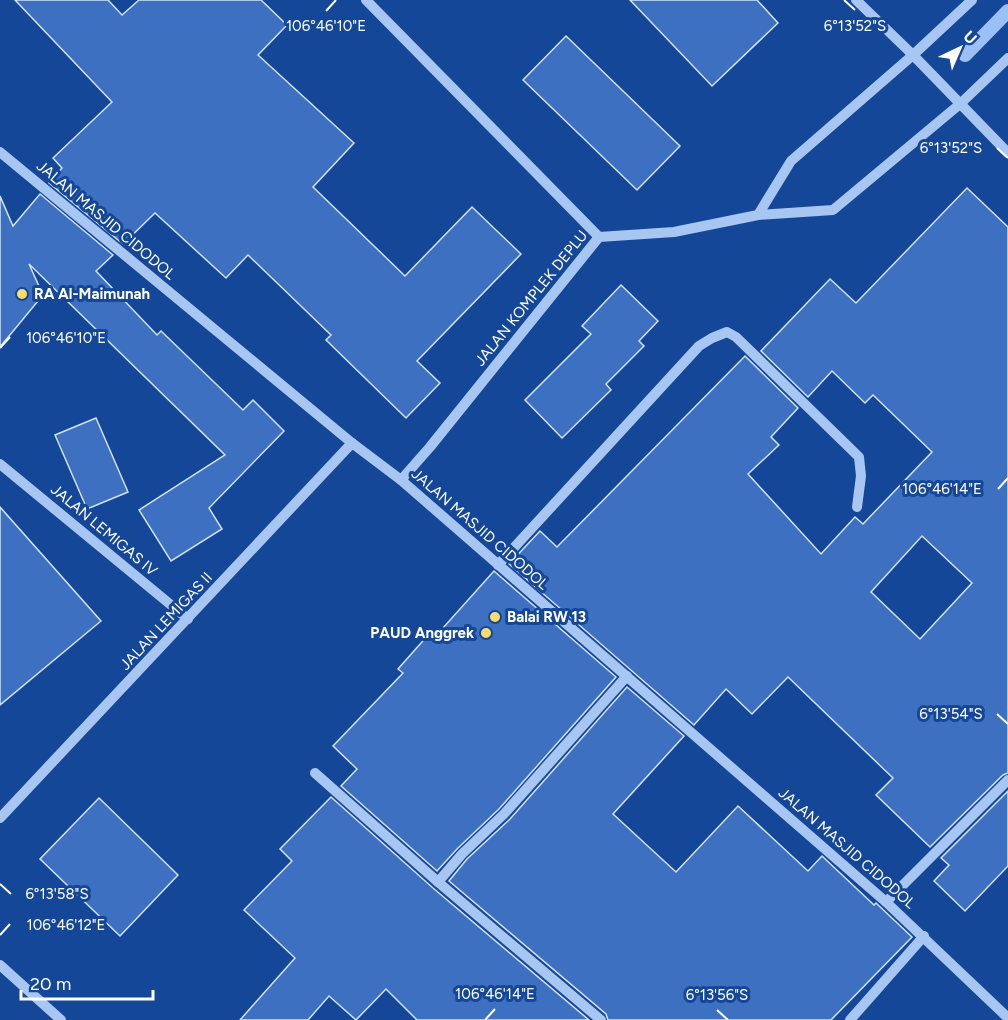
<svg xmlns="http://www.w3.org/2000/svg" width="1008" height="1020" viewBox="0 0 1008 1020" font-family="Figtree,sans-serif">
	<rect width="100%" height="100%" fill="#154799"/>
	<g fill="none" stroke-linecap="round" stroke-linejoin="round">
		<path stroke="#9ac0f5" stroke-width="14" d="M965,55l43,-44"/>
	</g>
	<g fill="#3d70c0" stroke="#d0e2fd" stroke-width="1.5" fill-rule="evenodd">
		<path d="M15,0h93l14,15 17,-15h122l26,25 -29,30 96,88 -41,44 92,89 67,-69 49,47 -104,107 23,22 -34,35 -80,-78 5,-5 -83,-80 -22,23 -71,-65 -32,31 -74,-61 13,-15 -9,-10 59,-56z"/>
		<path d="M630,0h127l21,23 -66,63z"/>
		<path d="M566,36l114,110 -43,44 -114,-110z"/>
		<path d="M967,188l41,39v546l-5,2 -73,72 -54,-52 17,-17 -105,-101 -36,37 -26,-25 -32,36 -185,-161 31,-33 17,16 188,-191 53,52 -27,29 8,8 -31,29 73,80 34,-37 8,7 69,-72 -59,-57 -8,8 -33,-32 -24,26 -47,-46 69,-72 26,24zM922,536l50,47 -52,56 -49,-47z"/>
		<path d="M40,194l73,61 -17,16 61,64 4,-4 82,79 10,-10 31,31 -75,77 13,21 -51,32 -32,-51 86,-55 -196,-191 14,31 -43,52v-151l13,30z"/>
		<path d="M621,285l37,36 -19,20 5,5 -38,38 5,6 -49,48 -37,-38 66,-66 -9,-8z"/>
		<path d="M96,418l32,74 -41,17 -32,-74z"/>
		<path d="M0,507l101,114 -101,84z"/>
		<path d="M494,571l122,106 -117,132 -42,40 -20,22 -96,-85 16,-17 -24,-23 70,-73 -5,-4 31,-35 5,4z"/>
		<path d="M627,687l57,49 -71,78 63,58 62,-66 70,65 14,-15 52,49 2,-2 36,34 -81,83h-223l-2,-6 -157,-133 18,-22 43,-40z"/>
		<path d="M1008,791v75l-43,45 -31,-30 15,-16 -8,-7z"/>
		<path d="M331,797l102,91 156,132h-172l-31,-31 -30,31 -27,-24 -21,24h-68l55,-62 -51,-48 48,-49 -12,-12z"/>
		<path d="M99,798l79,77 -58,61 -80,-77z"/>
	</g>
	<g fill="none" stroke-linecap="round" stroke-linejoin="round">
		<g stroke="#a8c6f2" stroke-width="10">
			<path d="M366,0l233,237"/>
			<path d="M856,0l57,55 59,-55"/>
			<path d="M0,152l352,291 49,37 485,422 122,116"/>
			<path d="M758,215l75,-5 127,-106 48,-46"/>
			<path d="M0,464l188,155"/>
			<path d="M401,480l29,-33 169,-210 75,-5 84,-17 33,-54 122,-106 95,98"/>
			<path d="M498,565l201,-219 13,-8 15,-6 9,5 123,120 2,19 -4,31"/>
			<path d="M315,773l123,109 163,138"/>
			<path d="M0,818l352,-375"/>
			<path d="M438,882l24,-28 42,-40 123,-138"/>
			<path d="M886,902l122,-122"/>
			<path d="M0,965l61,55"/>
			<path d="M850,1020l74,-84"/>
		</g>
	</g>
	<path fill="none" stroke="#fff" stroke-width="2" d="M844,0l11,10M326,11l10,-11M997,148l11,10M0,348l10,-11M998,489l10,-11M997,714l11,10M0,884l11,10M0,935l10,-11M717,1010l11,10M485,1020l10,-11"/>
	<g fill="#ffdc69" stroke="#154799" stroke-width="2">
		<circle cx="22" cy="294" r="6"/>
		<circle cx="495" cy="617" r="6"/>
		<circle cx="486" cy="633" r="6"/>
	</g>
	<g text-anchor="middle" stroke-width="6" stroke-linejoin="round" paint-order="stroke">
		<g font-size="15" fill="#fff" stroke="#154799">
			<text transform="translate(106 220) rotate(40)" y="5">JALAN MASJID CIDODOL</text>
			<text transform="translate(531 298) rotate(-51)" y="5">JALAN KOMPLEK DEPLU</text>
			<text transform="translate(480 529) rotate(41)" y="5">JALAN MASJID CIDODOL</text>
			<text transform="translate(104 530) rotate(40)" y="5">JALAN LEMIGAS IV</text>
			<text transform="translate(166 621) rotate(-47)" y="5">JALAN LEMIGAS II</text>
			<text transform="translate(847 848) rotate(41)" y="5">JALAN MASJID CIDODOL</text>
		</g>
		<g font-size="15" font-weight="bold" fill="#fff" stroke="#154799" text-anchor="start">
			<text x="34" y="299">RA Al-Maimunah</text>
			<text x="507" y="622">Balai RW 13</text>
			<text x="474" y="638" text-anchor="end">PAUD Anggrek</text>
		</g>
	</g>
	<g font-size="15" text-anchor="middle" fill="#fff" stroke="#154799" stroke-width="6" stroke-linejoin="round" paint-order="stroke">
		<text x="855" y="31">6°13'52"S</text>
		<text x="326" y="31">106°46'10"E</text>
		<text x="951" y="153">6°13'52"S</text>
		<text x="66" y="343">106°46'10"E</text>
		<text x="942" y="494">106°46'14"E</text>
		<text x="951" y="719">6°13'54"S</text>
		<text x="57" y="899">6°13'58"S</text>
		<text x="66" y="930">106°46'12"E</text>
		<text x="495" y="999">106°46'14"E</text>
		<text x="717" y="1000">6°13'56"S</text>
	</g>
	<g transform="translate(960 48) rotate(44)" stroke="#154799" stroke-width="4.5" paint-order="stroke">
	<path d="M0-4.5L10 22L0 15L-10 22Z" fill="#ffffff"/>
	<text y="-9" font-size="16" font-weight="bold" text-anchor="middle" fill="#ffffff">U</text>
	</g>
	<path d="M21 990v9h132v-9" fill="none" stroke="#ffffff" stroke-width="3"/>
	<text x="30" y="990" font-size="18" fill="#ffffff" stroke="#154799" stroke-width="4.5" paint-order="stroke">20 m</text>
</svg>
